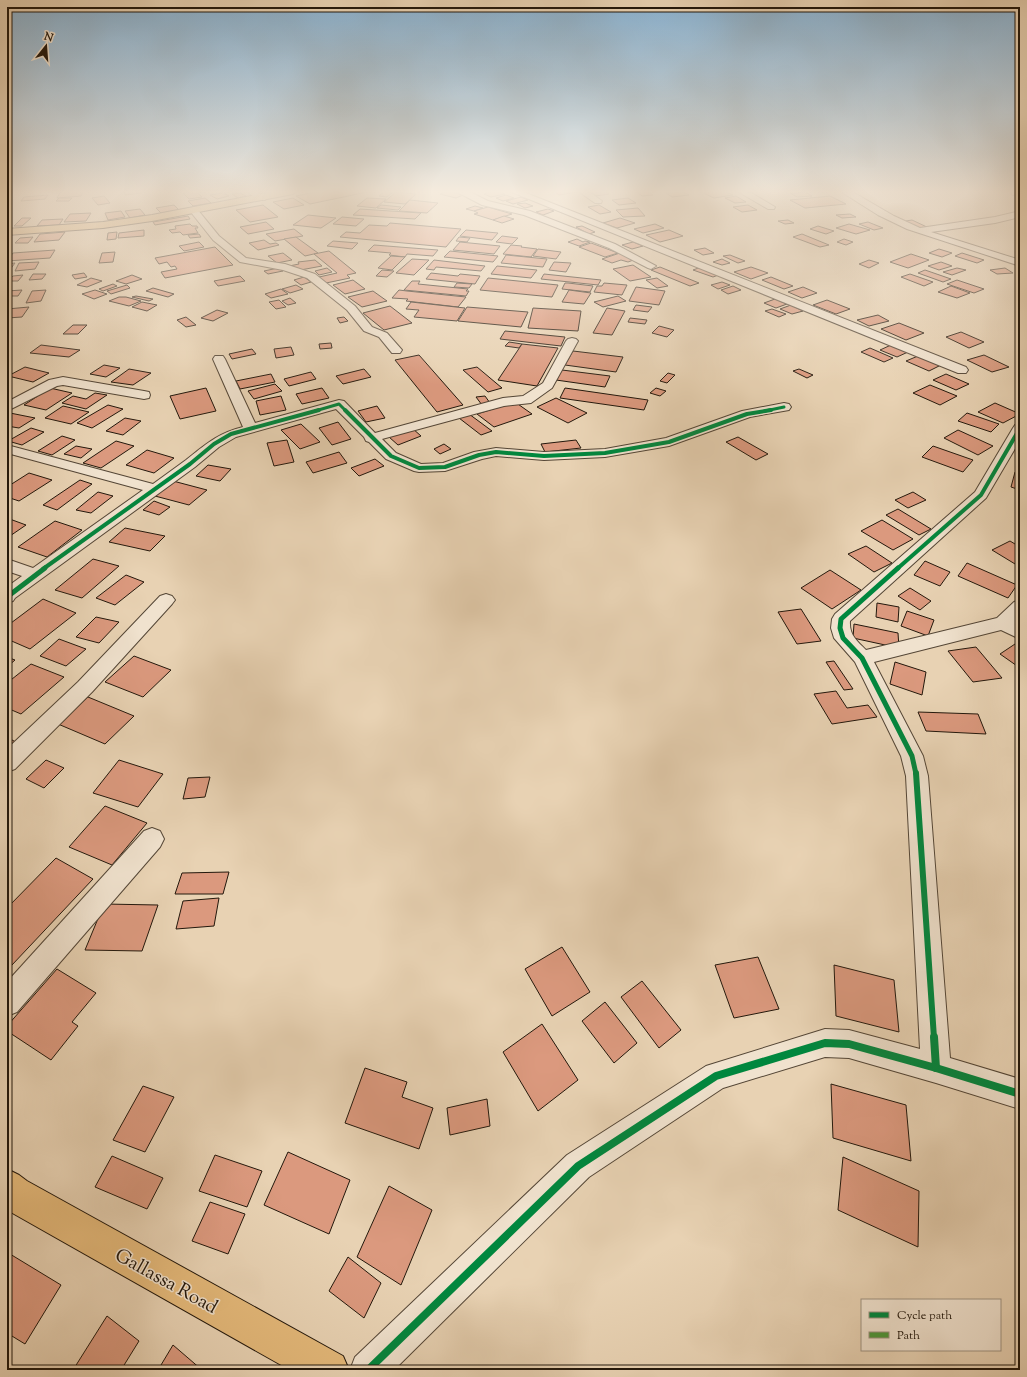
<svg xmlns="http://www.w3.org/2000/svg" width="1027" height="1377" viewBox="0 0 1027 1377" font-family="'Sorts Mill Goudy',serif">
	<rect width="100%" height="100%" fill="#e8d2b3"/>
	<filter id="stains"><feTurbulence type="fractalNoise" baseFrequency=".005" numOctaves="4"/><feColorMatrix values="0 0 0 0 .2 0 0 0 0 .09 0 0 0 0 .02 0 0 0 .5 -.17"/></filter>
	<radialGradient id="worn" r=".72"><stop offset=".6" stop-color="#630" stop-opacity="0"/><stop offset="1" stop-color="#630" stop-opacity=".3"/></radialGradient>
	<g fill="#db997e" stroke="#23180c">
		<path d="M61,191h22l-2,5 -24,2z"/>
		<path d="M124,191h17v2l-16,2z"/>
		<path d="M196,191l6,6 -13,2 -6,-6z"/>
		<path d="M321,191h51l-62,13 -14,-8z"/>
		<path d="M385,191l8,1 -6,5 -8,-1z"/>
		<path d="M448,191l15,4 -7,3 -16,-4z"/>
		<path d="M495,191l10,3 -14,3 -7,-3z"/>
		<path d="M554,191h22l1,1 -18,3z"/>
		<path d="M588,191h17l4,3 -14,2z"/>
		<path d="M648,191l5,4 -11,1 -5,-4z"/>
		<path d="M724,191l9,4 -19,3 -13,-6z"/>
		<path d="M396,192l20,2 -11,10 -21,-2z"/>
		<path d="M683,192l6,3 -17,2 -6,-4z"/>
		<path d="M805,192l7,4 -15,1 -7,-4z"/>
		<path d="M223,193l6,3 -12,3 -7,-4z"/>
		<path d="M240,193l6,3 -8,2 -6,-4z"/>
		<path d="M48,195l-3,4 -24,2 3,-4z"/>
		<path d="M506,195l8,3 -11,3 -7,-3z"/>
		<path d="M104,196l6,7 -12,2 -6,-7z"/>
		<path d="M736,196l10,6 -11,1 -10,-5z"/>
		<path d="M830,196l16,8 -41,4 -15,-8z"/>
		<path d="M521,197l7,3 -15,4 -7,-3z"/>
		<path d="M59,198h13l-3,3h-13z"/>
		<path d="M205,198l6,5 -18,3 -5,-5z"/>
		<path d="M293,198l11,7 -20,4 -11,-7z"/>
		<path d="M367,198l19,1 -10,9 -19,-2z"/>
		<path d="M628,198l8,5 -17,2 -7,-5z"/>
		<path d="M410,200l28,3 -11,10 -28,-2z"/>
		<path d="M525,203l8,3 -8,2 -8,-4z"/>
		<path d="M174,205l5,5 -18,3 -5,-5z"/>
		<path d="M263,205l15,12 -28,5 -14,-12z"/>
		<path d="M381,205l20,2 -3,3 -21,-2z"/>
		<path d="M599,205l12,7 -11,2 -12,-7z"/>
		<path d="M748,205l9,5 -15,2 -9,-5z"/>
		<path d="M475,206l8,2 -9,3 -8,-2z"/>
		<path d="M488,207l24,7 -19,6 -19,-6 4,-1 -4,-2z"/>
		<path d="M638,208l7,8 -22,1 -7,-7z"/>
		<path d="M140,209l5,6 -15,3 -5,-7z"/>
		<path d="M360,209l61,4 -6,6 -62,-4z"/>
		<path d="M548,209l6,2 -11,4 -7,-3z"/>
		<path d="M121,211l4,6 -17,3 -3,-7z"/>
		<path d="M91,213l-5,8 -22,1 6,-8z"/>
		<path d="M850,214l6,3 -14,1 -6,-3z"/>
		<path d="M308,215l28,3 -15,10 -28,-3z"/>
		<path d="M188,216l2,3 -35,6 -2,-3z"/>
		<path d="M504,216l10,3 -12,4 -9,-3z"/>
		<path d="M342,217l22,2 -8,7 -23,-2z"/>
		<path d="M22,218h9l-9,8h-8z"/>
		<path d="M620,218l15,5 -18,5 -14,-5z"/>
		<path d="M63,219l-4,6 -22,1 5,-6z"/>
		<path d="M788,220l6,3 -9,1 -7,-3z"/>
		<path d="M912,220l17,8 -13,1 -16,-7z"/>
		<path d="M266,222l8,7 -26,5 -8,-7z"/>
		<path d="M868,222l15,6 -9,2 -15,-6z"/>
		<path d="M390,223l47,4 24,2 -15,18 -106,-10 6,-5 14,1 9,-8 18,1z"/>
		<path d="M190,224l2,2h5l1,2h-3l3,5 -15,2 -3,-3 -8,1 -3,-3 7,-1 -1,-3z"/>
		<path d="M655,224l9,4 -21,5 -9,-4z"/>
		<path d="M849,224l21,6 -14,4 -20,-6z"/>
		<path d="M582,226l13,6 -6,2 -13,-7z"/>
		<path d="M818,226l16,5 -8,3 -16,-5z"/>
		<path d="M294,229l9,7 -28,5 -9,-7z"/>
		<path d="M144,230v6l-26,2 1,-5z"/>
		<path d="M466,230l32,3 -6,7 -32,-4z"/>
		<path d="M669,230l14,6 -23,6 -14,-7z"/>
		<path d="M65,232l-6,8 -25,2 6,-8z"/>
		<path d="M117,232l-1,7 -9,1 1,-7z"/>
		<path d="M199,234l2,3 -11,1 -2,-3z"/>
		<path d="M802,234l27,11 -9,2 -27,-10z"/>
		<path d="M502,236l16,2 -6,6 -16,-2z"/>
		<path d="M33,237l-5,6h-13l5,-5z"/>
		<path d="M296,237l22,16 -13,3 -21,-17z"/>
		<path d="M459,237l11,1 -3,4 -11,-1z"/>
		<path d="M577,239l6,3 2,-1 5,1 -11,4 -11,-4z"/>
		<path d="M844,239l9,3 -7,3 -9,-3z"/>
		<path d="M264,240l6,4 6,-1 3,2 -21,5 -9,-7z"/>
		<path d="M333,241l25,2 -6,6 -25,-3z"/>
		<path d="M199,242l5,5 -20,4 -5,-5z"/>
		<path d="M460,242l40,4 -6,8 -41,-4z"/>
		<path d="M633,242l10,4 -11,3 -10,-4z"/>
		<path d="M591,243l27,10 -13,4 -26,-10z"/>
		<path d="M374,245l64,5 -5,6 -26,-2 -2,3 -16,-2 2,-2 -23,-2z"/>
		<path d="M511,245l11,1 -1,1 16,2 -6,8 -28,-3z"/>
		<path d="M215,247l18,18 -68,13 -4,-6 16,-3 -2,-3 -4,1 -4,-5 -8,2 -4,-6z"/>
		<path d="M705,248l9,5 -11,2 -9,-5z"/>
		<path d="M538,249l23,3 -5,7 -23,-3z"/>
		<path d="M939,249l13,4 -10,4 -13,-4z"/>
		<path d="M55,250l-5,8 -43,3 6,-8z"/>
		<path d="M329,251l27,22 -9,2 3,3 -24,5 -7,-6 18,-4 -23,-19z"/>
		<path d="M450,251l48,5 -5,6 -49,-5z"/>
		<path d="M115,252l-2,10 -14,1 3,-10z"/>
		<path d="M283,253l9,7 -15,3 -9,-7z"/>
		<path d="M620,253l16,6 -8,3 -7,-2 -9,3 -10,-4z"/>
		<path d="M962,253l22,7 -7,3 -22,-7z"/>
		<path d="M911,254l18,6 -21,8 -18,-6z"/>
		<path d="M506,255l41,4 -4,8 -42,-4z"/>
		<path d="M730,255l15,6 -7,2 -15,-7z"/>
		<path d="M391,256l14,1 -13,13 -14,-2z"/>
		<path d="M412,259l17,1 -15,15 -18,-2z"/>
		<path d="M722,259l8,4 -8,2 -9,-3z"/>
		<path d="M315,260l7,6 -27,5 -6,-5 10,-2 -1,-2z"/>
		<path d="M434,260l51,6 -4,5 -45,-4 -2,3 -8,-1z"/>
		<path d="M869,260l10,3 -10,5 -10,-4z"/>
		<path d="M39,262l-4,7 -20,2 4,-8z"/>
		<path d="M554,262l17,1 -5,9 -17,-2z"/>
		<path d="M941,262l11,4 -13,4 -11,-4z"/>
		<path d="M15,263l-6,8h-2v-7z"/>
		<path d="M633,265l18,12 -21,4 -17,-12z"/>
		<path d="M497,266l40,4 -6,8 -40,-4z"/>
		<path d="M660,267l39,16 -9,3 -39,-16z"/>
		<path d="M701,267l20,7 -8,3 -20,-7z"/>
		<path d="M751,267l17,6 -17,6 -17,-7z"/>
		<path d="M278,268l5,3 -15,3 -4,-3z"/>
		<path d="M327,268l5,4 -13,3 -4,-4z"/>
		<path d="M957,268l9,2 -14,5 -9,-3z"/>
		<path d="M1005,268l8,5 -16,1 -7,-4z"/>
		<path d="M382,270l12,1 -7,6 -11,-1z"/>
		<path d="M925,270l26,9 -8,3 -25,-9z"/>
		<path d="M84,273l3,4 -12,2 -3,-4z"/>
		<path d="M431,273l27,3 2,-2 20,2 -5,8 -49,-5z"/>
		<path d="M33,274h13l-4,5 -13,1z"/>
		<path d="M544,274l57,6 -3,5 -57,-6z"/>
		<path d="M910,274l23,8 -9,4 -23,-9z"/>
		<path d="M23,275l-5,6h-10l5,-5z"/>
		<path d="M132,275l10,4 -16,5 -10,-3z"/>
		<path d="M240,276l5,5 -27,5 -4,-5z"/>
		<path d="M304,277l7,5 -10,3 -7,-5z"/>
		<path d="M771,277l22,9 -9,3 -22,-9z"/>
		<path d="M91,278l11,3 -15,6 -10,-2z"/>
		<path d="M488,278l70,7 -6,12 -72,-7z"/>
		<path d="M657,278l11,8 -11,2 -11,-8z"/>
		<path d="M353,280l12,9 -20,5 -12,-9z"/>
		<path d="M957,280l27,9 -10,4 -27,-9z"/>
		<path d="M412,281h8l-2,3 50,5 -2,2h3l-3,5 -62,-6z"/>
		<path d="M722,282l8,3 -12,4 -7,-4z"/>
		<path d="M457,283l15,1 -3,4 -15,-1z"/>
		<path d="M565,283h3l25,3 -3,6 -28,-3z"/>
		<path d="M604,283l23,2 -5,10 -28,-3 3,-6h5z"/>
		<path d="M113,284l4,2 -14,5 -4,-2z"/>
		<path d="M127,285l3,3 -19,6 -4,-3z"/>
		<path d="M296,285l7,4 -13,4 -8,-4z"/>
		<path d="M733,286l8,4 -13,4 -7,-4z"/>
		<path d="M951,286l19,7 -13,5 -19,-6z"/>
		<path d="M636,287l29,4 -6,14 -30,-4z"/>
		<path d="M803,287l14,6 -15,5 -14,-6z"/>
		<path d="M153,288l21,6 -6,3 -22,-6z"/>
		<path d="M281,289l7,5 -17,4 -6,-4z"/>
		<path d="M22,290l-4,6h-11v-5z"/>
		<path d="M46,290l-5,11 -15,2 6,-12z"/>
		<path d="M95,290l12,4 -13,5 -12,-5z"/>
		<path d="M399,290l8,1 59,6 -8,10 -52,-6 2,-2 -16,-1z"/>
		<path d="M569,290l22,3 -7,11 -22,-2z"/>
		<path d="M373,291l14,10 -25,6 -14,-10z"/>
		<path d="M136,296l17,3 -4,2 -17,-4z"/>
		<path d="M618,296l8,5 -23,6 -9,-5z"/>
		<path d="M119,297h7l15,4 -12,5 -20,-5z"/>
		<path d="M290,298l6,5 -8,2 -6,-4z"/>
		<path d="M775,299l12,5 -11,4 -12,-5z"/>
		<path d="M279,300l7,7 -10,2 -7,-7z"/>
		<path d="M827,300l23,9 -14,5 -23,-9z"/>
		<path d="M142,302l15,3 -10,6 -15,-4z"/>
		<path d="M411,302l54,6 -8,13 -43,-4 5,-7 -13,-1z"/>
		<path d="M636,305l16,2 -4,5 -15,-2z"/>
		<path d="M791,305l12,6 -11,3 -12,-5z"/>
		<path d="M390,306l22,17 -28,7 -21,-17z"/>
		<path d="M29,307l-7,10 -15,1v-9z"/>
		<path d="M467,307l61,5 -7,15 -63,-6z"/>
		<path d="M533,308l48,3 -3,20 -50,-3z"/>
		<path d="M607,308l18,3 -13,24 -19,-2z"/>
		<path d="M772,309l14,5 -7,3 -14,-6z"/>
		<path d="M217,310l11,3 -15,8 -12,-3z"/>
		<path d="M878,315l11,6 -20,5 -12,-6z"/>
		<path d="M186,317l10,8 -10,2 -9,-7z"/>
		<path d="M344,317l4,4 -8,2 -3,-5z"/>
		<path d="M630,318l17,2 -2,4 -17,-2z"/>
		<path d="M899,323l25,10 -18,7 -25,-11z"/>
		<path d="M73,325h14l-9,9h-15z"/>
		<path d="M659,326l15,4 -7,7 -15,-4z"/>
		<path d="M505,331l60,6 -4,9 -61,-7z"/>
		<path d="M961,332l23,10 -15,6 -23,-11z"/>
		<path d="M509,342l13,2 -3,4 -14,-2z"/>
		<path d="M331,343l1,5 -12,1 -1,-5z"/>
		<path d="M522,344l36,4 -21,38 -39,-6z"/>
		<path d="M41,345l39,5 -11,7 -39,-4z"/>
		<path d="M891,345l17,7 -11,5 -17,-7z"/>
		<path d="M291,347l3,8 -18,3 -2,-9z"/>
		<path d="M870,348l23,10 -9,4 -23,-10z"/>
		<path d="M252,349l4,5 -24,5 -3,-5z"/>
		<path d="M573,351l50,6 -7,15 -51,-7z"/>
		<path d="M419,355l44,50 -26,7 -42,-52z"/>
		<path d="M984,355l25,12 -17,5 -25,-12z"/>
		<path d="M918,356l23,9 -12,6 -23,-10z"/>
		<path d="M104,365l16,3 -14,9 -16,-3z"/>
		<path d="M25,367l24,6 -16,9 -25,-6z"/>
		<path d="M477,367l25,21 -14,4 -25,-22z"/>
		<path d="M129,369l22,4 -18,12 -22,-3z"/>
		<path d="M364,369l7,8 -28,7 -7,-8z"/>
		<path d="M799,369l14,6 -6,3 -14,-7z"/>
		<path d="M562,370l48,6 -5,11 -49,-7z"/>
		<path d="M311,372l5,7 -27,7 -5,-7z"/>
		<path d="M668,373l7,2 -8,8 -7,-2z"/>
		<path d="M271,374l4,8 -35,7 -4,-8z"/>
		<path d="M946,374l23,10 -13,6 -23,-10z"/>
		<path d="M275,384l7,7 -28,8 -6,-8z"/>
		<path d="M930,385l27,11 -17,9 -27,-12z"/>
		<path d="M50,388l22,5 -26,17 -22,-5z"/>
		<path d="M206,388l10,23 -36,8 -10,-23z"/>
		<path d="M322,388l7,10 -27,6 -6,-10z"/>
		<path d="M565,388l83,12 -4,10 -84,-12z"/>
		<path d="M656,388l10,3 -6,5 -10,-3z"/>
		<path d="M95,393l12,2 -21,14 -24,-6 11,-7 13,3z"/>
		<path d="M281,396l5,14 -26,5 -4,-14z"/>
		<path d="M485,396l5,7 -8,2 -6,-8z"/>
		<path d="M556,398l31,15 -19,10 -31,-16z"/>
		<path d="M515,402l17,12 -38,13 -17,-13z"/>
		<path d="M995,403l25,11 -17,9 -25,-11z"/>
		<path d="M108,405l15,4 -31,19 -15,-5z"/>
		<path d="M63,406l26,6 -18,12 -26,-6z"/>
		<path d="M377,406l8,12 -19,4 -8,-11z"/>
		<path d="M10,413l25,5 -16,10 -12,-2v-11z"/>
		<path d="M967,413l32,11 -8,8 -33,-11z"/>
		<path d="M469,414l23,17 -11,4 -22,-17z"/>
		<path d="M125,418l16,3 -18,14 -17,-4z"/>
		<path d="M338,422l13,17 -19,6 -13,-17z"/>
		<path d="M301,424l19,18 -20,7 -19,-19z"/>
		<path d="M31,428l13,4 -22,13 -14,-4z"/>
		<path d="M412,428l9,8 -23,9 -9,-8z"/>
		<path d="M958,430l35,16 -15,9 -34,-17z"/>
		<path d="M62,436l13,4 -23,15 -14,-4z"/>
		<path d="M738,437l30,17 -12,6 -30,-18z"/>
		<path d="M287,440l7,22 -20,4 -7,-23z"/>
		<path d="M576,440l5,8 -36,4 -4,-8z"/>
		<path d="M116,441l18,5 -33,22 -18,-5z"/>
		<path d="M444,444l7,5 -11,5 -6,-5z"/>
		<path d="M76,446l16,3 -11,9 -17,-4z"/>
		<path d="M933,446l40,14 -10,12 -41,-15z"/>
		<path d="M147,450l27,8 -20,15 -28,-8z"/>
		<path d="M339,452l8,11 -34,10 -7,-11z"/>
		<path d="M375,459l9,7 -25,10 -8,-8z"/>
		<path d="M208,465l23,4 -11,12 -24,-5z"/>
		<path d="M1015,472l5,1v17l-9,-3z"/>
		<path d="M29,473l23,7 -33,21 -12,-4v-10z"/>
		<path d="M80,480l12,4 -35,26 -14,-5z"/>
		<path d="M173,481l34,9 -18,15 -34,-9z"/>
		<path d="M98,492l15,4 -22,17 -15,-3z"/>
		<path d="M913,492l13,8 -18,8 -13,-8z"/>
		<path d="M154,501l16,6 -11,8 -16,-5z"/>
		<path d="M898,509l33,20 -12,6 -33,-20z"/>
		<path d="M7,518l19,7 -19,13z"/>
		<path d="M882,520l31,19 -20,11 -32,-19z"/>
		<path d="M55,521l27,9 -35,27 -29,-10z"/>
		<path d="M125,528l40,8 -15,15 -41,-9z"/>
		<path d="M1010,541l10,6v20l-28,-17z"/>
		<path d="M866,546l26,17 -18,9 -26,-18z"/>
		<path d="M93,559l26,7 -37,32 -27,-8z"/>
		<path d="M925,561l25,11 -10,14 -26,-11z"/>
		<path d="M967,563l50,22 -9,13 -50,-22z"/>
		<path d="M830,570l31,20 -29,19 -31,-21z"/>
		<path d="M126,575l18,7 -29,23 -19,-7z"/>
		<path d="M910,588l21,13 -11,9 -22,-14z"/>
		<path d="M43,599l33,14 -46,36 -23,-10v-13z"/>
		<path d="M877,603l22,4 -1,15 -22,-5z"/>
		<path d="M801,609l20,32 -24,3 -19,-32z"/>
		<path d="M907,611l27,9 -6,16 -27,-10z"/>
		<path d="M96,617l23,5 -20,21 -23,-6z"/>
		<path d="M854,624l44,9 1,15 -46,-10z"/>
		<path d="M59,639l27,10 -20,17 -26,-10z"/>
		<path d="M1018,642l2,1v25l-20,-14z"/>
		<path d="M976,647l26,31 -29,4 -25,-31z"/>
		<path d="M134,656l37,14 -28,27 -38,-15z"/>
		<path d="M7,657l8,3 -8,7z"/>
		<path d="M834,661l19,28 -9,1 -18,-28z"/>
		<path d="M895,662l31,10 -4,23 -32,-11z"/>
		<path d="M31,664l33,13 -43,37 -14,-6v-25z"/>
		<path d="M836,691l11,17 21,-3 9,12 -45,7 -18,-30z"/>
		<path d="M88,697l46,19 -29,28 -47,-20z"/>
		<path d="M918,712l60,2 8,20 -60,-3z"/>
		<path d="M7,737l12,7 -12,10z"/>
		<path d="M46,760l18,8 -20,20 -18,-9z"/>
		<path d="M119,760l44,14 -25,33 -45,-14z"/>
		<path d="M210,777l-5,20 -22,2 5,-21z"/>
		<path d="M105,806l42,17 -35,42 -43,-18z"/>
		<path d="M56,858l37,21 -81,86 -5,-3v-54z"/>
		<path d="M229,872l-6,22h-48l7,-21z"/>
		<path d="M219,898l-5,28 -38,3 7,-28z"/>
		<path d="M104,904l54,1 -16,46 -57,-1z"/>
		<path d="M562,947l28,45 -38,24 -27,-47z"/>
		<path d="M758,957l21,52 -45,9 -19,-53z"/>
		<path d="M834,965l60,15 5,52 -63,-16z"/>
		<path d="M57,969l39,24 -24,29 6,4 -27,34 -44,-29v-5z"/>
		<path d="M642,981l39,49 -22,18 -38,-51z"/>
		<path d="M605,1002l32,41 -23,20 -32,-42z"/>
		<path d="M542,1024l36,56 -40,31 -35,-59z"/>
		<path d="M365,1068l42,14 -5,15 31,11 -14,41 -74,-26z"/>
		<path d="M831,1084l75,21 5,56 -78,-23z"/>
		<path d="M143,1086l31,11 -29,55 -32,-12z"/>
		<path d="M487,1099l3,27 -40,9 -3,-27z"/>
		<path d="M288,1152l62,28 -21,54 -65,-29z"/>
		<path d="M215,1155l47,16 -15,36 -48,-16z"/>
		<path d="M112,1156l51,22 -16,31 -52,-22z"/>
		<path d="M843,1157l76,34 -1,56 -80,-37z"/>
		<path d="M389,1186l43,24 -31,75 -44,-28z"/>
		<path d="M210,1202l35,12 -17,40 -36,-13z"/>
		<path d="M10,1254l51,31 -36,59 -18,-11v-74z"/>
		<path d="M348,1257l33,26 -17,35 -35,-27z"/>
		<path d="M107,1316l32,25 -18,29h-48z"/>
		<path d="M173,1345l29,25h-44z"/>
	</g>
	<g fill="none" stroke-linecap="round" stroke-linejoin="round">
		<g stroke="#544636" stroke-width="2">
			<g id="street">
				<path d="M246,191h10l10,7 -1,2h-6z"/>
				<path d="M455,191h13l20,10 42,10 85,33 41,22 -5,3 -3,-1 -39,-20 -85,-33 -42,-10z"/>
				<path d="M509,191h12l445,176 2,3 -2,3h-8z"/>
				<path d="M578,191h10l14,10 -1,2h-6z"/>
				<path d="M737,191h11l27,16 -1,2h-6z"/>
				<path d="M840,191h11l43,25 26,12 75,-11 25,-6v6l-25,6 -64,9 89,28v6l-113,-37 -29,-14z"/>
				<path d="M1012,191h8v3l-8,1z"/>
				<path d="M194,208l3,1 22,27 27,22 39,6 30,10 40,32 17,21 15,6 15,17 -2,3h-8l-13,-16 -15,-6 -17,-21 -40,-32 -24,-8 -43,-8 -27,-22 -23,-29z"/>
				<path d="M572,338l4,1 2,2 -26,47 -21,15 -27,3 -122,33 14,14 25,11 22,-1 31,-11 22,-4 48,4 61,-3 61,-11 76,-27 42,-8 5,1 2,3 -2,3 -39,7 -81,29 -64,11 -61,3 -48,-4 -14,3 -37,12 -26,1 -5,-1 -28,-12 -17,-17 -3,-1 -2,-4 -28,-28 -100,28 -17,10 -24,20 -180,131 -2,3 -6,2v-16l15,-11 -15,-5v-12l26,9 110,-78 -136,-37v-8l146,39c11,-8 22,-16 33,-24 19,-15 32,-27 57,-33l-30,-68 2,-3h8l2,3 30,64 84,-23 5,1 31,32 128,-35 20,-2 20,-13 23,-42 2,-2z"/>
				<path d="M63,377l81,14 5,1 1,3 -1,3 -5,1 -81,-14 -6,1 -50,25v-9l42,-22z"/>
				<path d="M1020,424v16l-34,58 -136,123c-1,14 7,20 16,29l131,-32 17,-16 6,-2v17l-5,5 5,2v15l-19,-9 -127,32 49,94 5,20 22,282 70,21v30l-84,-26 -87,-25 -24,-1 -102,31 -134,89 -195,193h-44l5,-13 212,-202 139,-89 119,-37 24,1 71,19 -14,-273 -5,-20 -46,-94 -21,-24 -3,-10 1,-9 3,-5 140,-122 38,-64 2,-3z"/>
				<path d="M166,594l6,2 3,4 -3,4 -80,88 -77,77 -8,3v-23l71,-67 82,-86z"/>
				<path d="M152,828l8,3 4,8 -4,8 -143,165 -10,4v-34l137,-151z"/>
			</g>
		</g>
		<g stroke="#23180c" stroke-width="2">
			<g id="primary">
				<path d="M277,191h20l-4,3 -141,27 -49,7 -96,7v-6l96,-7 49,-7z"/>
				<path d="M7,1169l12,6 8,6 316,175 6,14h-59l-283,-160z"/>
			</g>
		</g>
		<use href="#street" fill="#f0e2ce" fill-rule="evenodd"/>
		<use href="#primary" fill="#e4b97a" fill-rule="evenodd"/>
		<path stroke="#4d993b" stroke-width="2" stroke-dasharray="3.5 2" stroke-linecap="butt" d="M845,192l3,-1"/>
		<g stroke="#f0e2ce" stroke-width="4.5">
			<g id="cycleway-far4">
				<path d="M315,411l24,-7 7,7"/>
				<path d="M765,411l19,-4"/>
			</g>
		</g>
		<g stroke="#f0e2ce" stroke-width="6">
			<g id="cycleway-far3">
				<path d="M345,410l46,46 28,12 26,-1 34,-12 17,-3 48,4 61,-3 64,-11 78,-28 24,-4"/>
				<path d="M43,569l147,-105 24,-20 17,-10 88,-24"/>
				<path d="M897,569l84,-74 39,-67"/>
			</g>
		</g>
		<g stroke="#f0e2ce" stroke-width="8">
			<g id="cycleway-far2">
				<path d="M898,568l-57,51 -1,9 3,10 19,20 50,98 4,18"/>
				<path d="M7,597l38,-29"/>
			</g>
		</g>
		<g stroke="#f0e2ce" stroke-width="9">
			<path id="cycleway-far1" d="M916,773l18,265"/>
		</g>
		<g stroke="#f0e2ce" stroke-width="10">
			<g id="cycleway">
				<path d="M934,1037l2,31"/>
				<path d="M368,1370l210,-204 138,-90 109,-33 24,1 87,24 84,26"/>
			</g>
		</g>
		<use href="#cycleway-far4" stroke="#00873e" stroke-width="3"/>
		<use href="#cycleway-far3" stroke="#00873e" stroke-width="4"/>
		<use href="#cycleway-far2" stroke="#00873e" stroke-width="5"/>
		<use href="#cycleway-far1" stroke="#00873e" stroke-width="6"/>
		<use href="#cycleway" stroke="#00873e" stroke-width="8"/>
	</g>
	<linearGradient id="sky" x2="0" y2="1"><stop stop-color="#89b4d5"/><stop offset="0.5" stop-color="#f5ebdd"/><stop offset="1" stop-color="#f5ebdd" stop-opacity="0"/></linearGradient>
	<rect width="1027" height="384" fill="url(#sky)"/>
	<g text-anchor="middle" stroke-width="3" stroke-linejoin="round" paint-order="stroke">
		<g font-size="19" fill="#23180c" stroke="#f0e2ce">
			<text transform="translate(167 1280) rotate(29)" y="7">Gallassa Road</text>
		</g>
	</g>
	<rect width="1027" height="1377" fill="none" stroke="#e8d2b3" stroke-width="24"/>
	<rect x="8" y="8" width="1011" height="1361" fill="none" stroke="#23180c" stroke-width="2"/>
	<rect x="12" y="12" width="1003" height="1353" fill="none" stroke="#23180c"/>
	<rect x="861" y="1299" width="140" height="52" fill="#f0e2ce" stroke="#9e9180"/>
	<rect x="869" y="1312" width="20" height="6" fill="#00873e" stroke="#9e9180"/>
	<text x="897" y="1319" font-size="12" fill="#23180c">Cycle path</text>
	<rect x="869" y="1332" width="20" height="6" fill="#4d993b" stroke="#9e9180"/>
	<text x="897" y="1339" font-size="12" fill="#23180c">Path</text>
	<g transform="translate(46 46) rotate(17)" stroke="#f0e2ce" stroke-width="3" paint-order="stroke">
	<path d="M0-3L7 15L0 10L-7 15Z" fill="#23180c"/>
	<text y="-6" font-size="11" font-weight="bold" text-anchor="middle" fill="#23180c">N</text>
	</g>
	<rect width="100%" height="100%" filter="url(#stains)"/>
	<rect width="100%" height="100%" fill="url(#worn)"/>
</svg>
